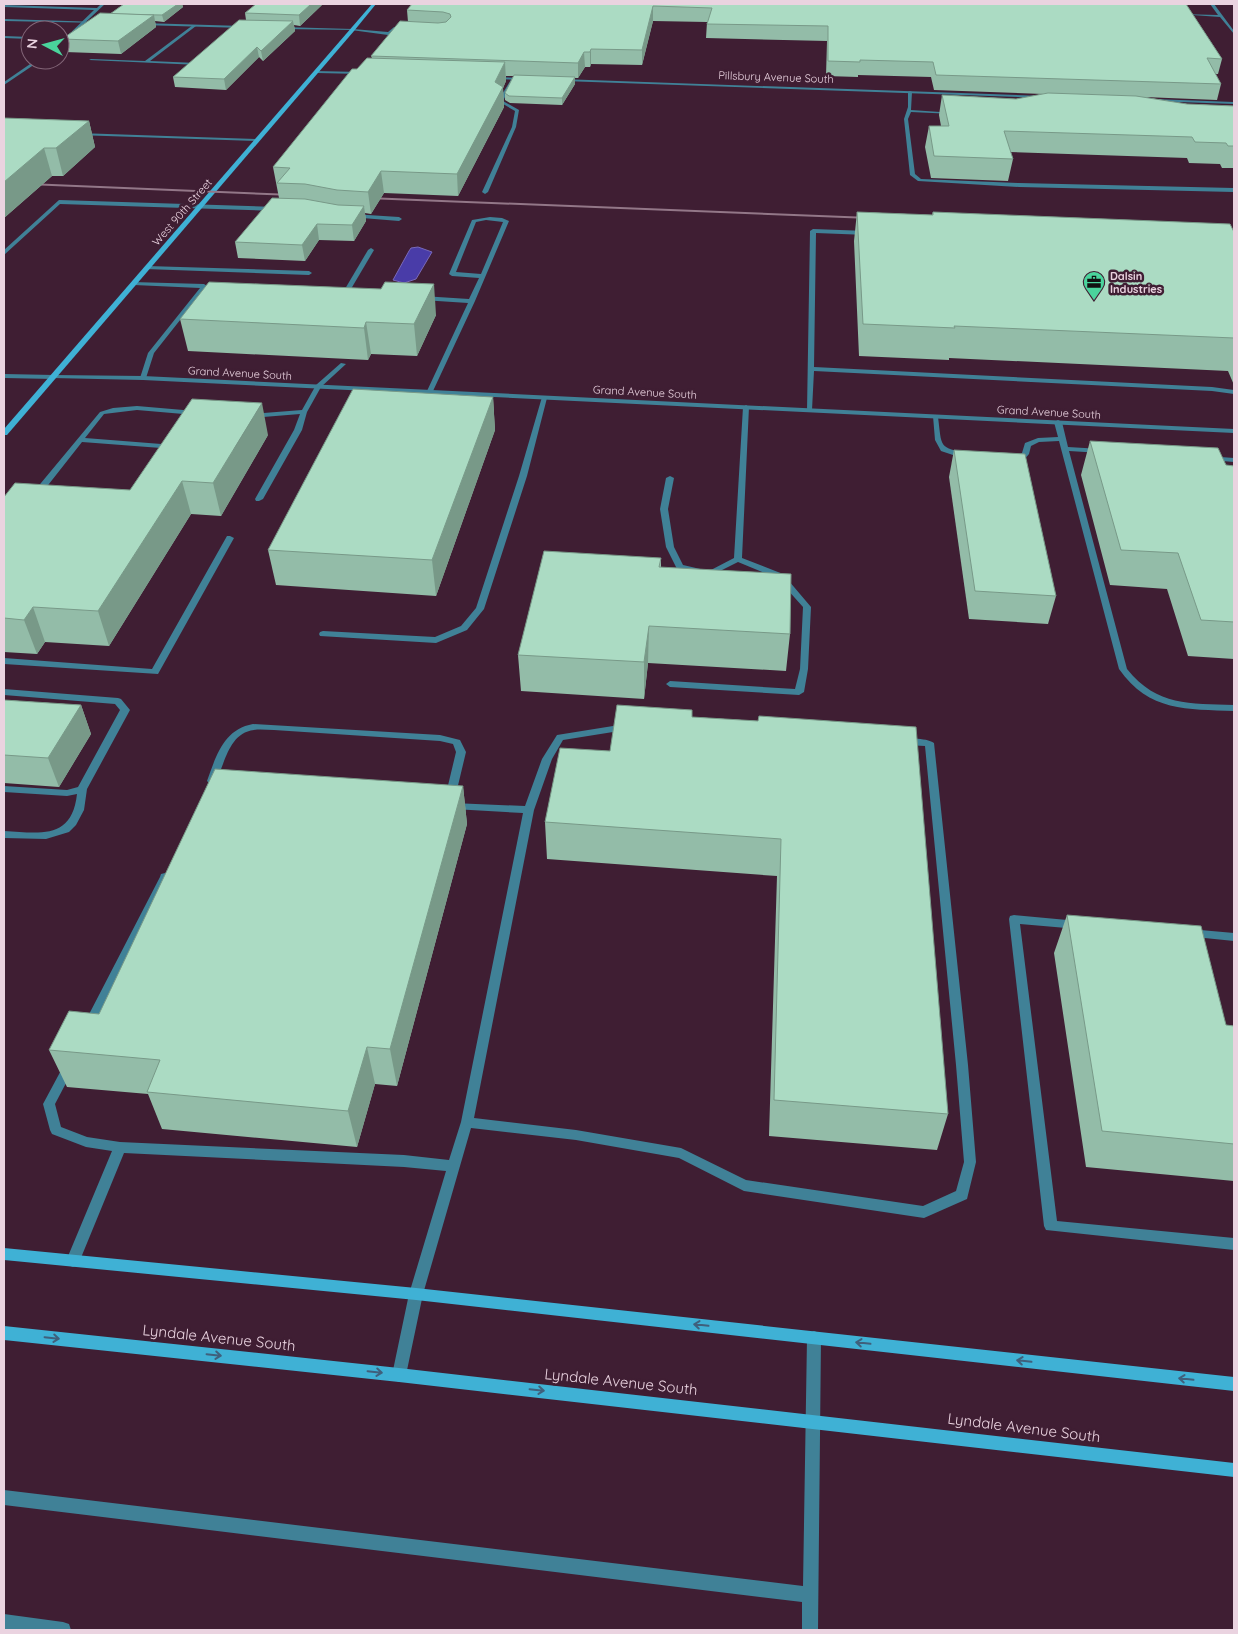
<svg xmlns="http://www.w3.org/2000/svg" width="1238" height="1634" viewBox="0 0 1238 1634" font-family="Quicksand,sans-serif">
	<rect width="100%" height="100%" fill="#3f1e33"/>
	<path fill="#493ca8" stroke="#7969b9" d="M418,247l14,5 -16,27 -12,4 -11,-3 16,-29 2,-3z"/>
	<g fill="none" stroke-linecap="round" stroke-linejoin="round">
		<g fill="#408197" fill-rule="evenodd">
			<path d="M101,4h4l-45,42v-3l34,-33 -90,-3v-2l93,3z"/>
			<path d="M193,25l3,1 -46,35 47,2 2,2 -110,-5 2,-1 54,2z"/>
			<path d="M406,26l1,2 -11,1 -3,3 10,1 -1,2h-14l-37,-5 2,-1 35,3 6,-5z"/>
			<path d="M4,36l26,1v2l-26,-1z"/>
			<path d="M36,60h5l-37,25v-3z"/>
			<path d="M512,78l2,1 -11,22 16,9 -3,17 -28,65 -3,2 -3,-2 30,-65 3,-16 -17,-10z"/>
			<path d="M910,91l2,1 -1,18 44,3 -2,1 -42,-2 -3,7 7,55 6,5 98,4 215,5v4l-215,-5 -101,-6 -8,-6 -6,-56 4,-12v-15z"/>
			<path d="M78,133l179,6 2,1 -2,1 -181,-6z"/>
			<path d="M59,200l217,7 3,2 -3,2 -216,-7 -56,51v-5z"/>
			<path d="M352,214l47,3 3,2 -3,2 -49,-4v-2z"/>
			<path d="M490,217l12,1 7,3 -34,80 -42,90 -5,1 -1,-1 41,-88 -46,-3 -3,-2 3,-2 47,3 10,-21 -27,-2 -3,-2 23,-54zM486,220l17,2 -22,52 -25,-2 20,-50z"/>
			<path d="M813,229l54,2 3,2 -3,2 -51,-2 -2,134 398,20 22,3v4l-22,-3 -398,-20 -2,39 -5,1 3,-180z"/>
			<path d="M371,248l3,2 -26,44 -5,1 -1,-1 26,-44z"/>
			<path d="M147,266l162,5 3,2 -3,2 -164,-6 -1,-1z"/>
			<path d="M132,282l72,2 3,2 -53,67 -8,25 -3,2 -3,-2 8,-25 52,-65 -66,-3 -2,-1z"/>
			<path d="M341,363l5,1 -25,23 -14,25 -5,18 -39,69 -4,2h-3l-1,-2 39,-69 6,-16 -48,4 -3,-2 3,-2 50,-4 14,-25z"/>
			<path d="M4,374l50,1 3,2 -3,2 -50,-1z"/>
			<path d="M542,397l5,1 -20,78 -43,133 -17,21 -31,13 -116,-7 -1,-2 1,-2 3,-1 112,6 26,-11 15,-18 43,-132z"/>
			<path d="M746,405l3,2 -7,151 41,16 28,33 -3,62 -4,23 -5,3 -129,-8 -4,-3 4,-3 125,8 5,-20 3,-62 -26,-29 -39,-16 -28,14 -33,-7 -11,-22 -6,-38 6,-31 4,-2 4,2 -6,31 6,38 9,18 26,6 25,-13 9,-151z"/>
			<path d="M137,406l58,5 3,2 -3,2 -58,-5 -33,4 -19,24 89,7 4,2 -4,2 -92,-7 -37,47h3v4h-12v-4l64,-77 13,-4z"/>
			<path d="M933,416l5,1c4,30 0,31 31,36v4l-13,-1 -15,-5 -6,-11z"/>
			<path d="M1058,420l4,2 6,25 33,2 4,2 -4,2 -32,-2 58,218c31,38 62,34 107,36v6c-47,-2 -85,1 -115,-42l-60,-228 -20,1 -8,4 -2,8 -6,7h-7l-4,-2 10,-6 3,-10 13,-5 20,-1 -4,-15z"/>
			<path d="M1207,456l27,2v4l-24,-2h-3z"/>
			<path d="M227,536h3l4,2 -76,136 -154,-10v-6l148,11z"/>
			<path d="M4,689l114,9 3,1 9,11 -43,79 -3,21 -8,15 -7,7 -23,7 -42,-1v-7c36,2 68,9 73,-37l-10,2 -63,-4v-6l63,4 11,-3 42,-77 -5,-6 -111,-9z"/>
			<path d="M253,724l187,11 20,5 6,12 -11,46 -5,3 -5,-3 11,-46 -3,-8 -13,-3 -166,-11c-7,0 -14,-1 -20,0 -26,3 -29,35 -39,53h-6l-2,-2c9,-25 17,-52 46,-57z"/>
			<path d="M613,726l13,1 5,3 -5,3 -13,-1 -50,8 -11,19 -18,51 -60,308 102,12 105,18 65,32 177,26 33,-15 8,-29 -8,-97 -31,-319 -20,-1 -5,-3c7,-5 27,-4 34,1l34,322 8,97 -9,37 -43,19 -180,-27 -65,-33 -103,-18 -105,-12 -48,166 -17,81 -2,5 -5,2 -5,-2 -2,-5 17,-81 37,-123 -42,-4 -280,-14 -46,112 -5,2 -5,-2 -2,-4 46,-110 -26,-4 -34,-13 -2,-4 -7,-26 22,-41 4,-2 4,2 2,3 -20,38 6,23 26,10 33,5 284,13 45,5 12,-38 62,-309 -70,-4 -5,-3 5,-3 72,3 17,-47 15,-24z"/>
			<path d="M165,873l4,1 1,3 -74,147 -2,3 -4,2 -4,-2 -2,-3 76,-147 1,-3z"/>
			<path d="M1014,915l64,6 4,1 1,3 -1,3 -4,1 -58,-5 37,297 177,17v12l-188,-20 -2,-4 -35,-307 1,-3z"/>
			<path d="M1189,929l45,4v8l-49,-5 -1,-3 1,-3z"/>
			<path d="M814,1331l5,2 2,5 -3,292h-16v-28l-798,-97v-15l799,96 4,-248 2,-5z"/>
			<path d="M4,1614l59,8 6,2 2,6h-67z"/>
		</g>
		<g fill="#408197" fill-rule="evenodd">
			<path d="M1210,4h4l20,27v3l-14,-17 -42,-3 40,1z"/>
			<path d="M4,19l96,3 2,1 -98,-2z"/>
			<path d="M142,23l101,3 2,1 -2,1 -102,-3z"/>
			<path d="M282,27l71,2 2,1 -74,-1z"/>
			<path d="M315,71l46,1 2,1 -2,1 -44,-1z"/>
			<path d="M491,77l35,1 2,1 -2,1 -33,-1z"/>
			<path d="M561,79l482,17 2,1 -2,1 -480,-17z"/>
			<path d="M1153,99l81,3v2l-83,-3z"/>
			<path d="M54,375l89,1 1091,53v4l-1091,-53 -91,-2 -1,-1z"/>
		</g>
		<g fill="#3fb1d5" fill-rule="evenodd">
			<path d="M372,4h4l-22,27 -347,404h-3v-6z"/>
			<path d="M4,1248l412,40 818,89v14l-818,-91 -412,-40z"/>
			<path d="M4,1326l395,42 835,95v14l-835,-95 -395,-42z"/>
		</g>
		<g stroke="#937788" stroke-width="2">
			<path d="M4,183l289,12"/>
			<path d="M367,198l503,20"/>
		</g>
	</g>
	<g fill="#93bca8">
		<path d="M124,4h58l1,3 -19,15 -9,-1 1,6 -35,27 -56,-2 -3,-13 48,-25z"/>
		<path d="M323,4l-23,22 -6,-1 1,6 -32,30 -4,-4 -33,33 -51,-3 -2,-10 73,-57 -1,-7z"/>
		<path d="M412,4h774l36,55 -4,15h-3l6,10 -4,16 -73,-3 43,7 47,2v62h-12l-2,-4 -31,-1 -2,-5 -177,-6 3,7 -5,22 -77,-3 -6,-31 4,-21h12l-2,-11 3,-20 74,4 27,-5 -109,-4 -3,-13 -73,-2v2l-32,-1 1,-35 -121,-3 1,-16 -54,-1 -11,44 -51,-1 -1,3h-5l-7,11h-3v6l-13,21 -52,-2 -5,-3v-7l9,-17h-8v5l-3,7 1,19 -46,89 -74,-3 -13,21 -6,-1 1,8 -12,20 -35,-1 -14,21 -67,-3 -3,-16 44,-44 -6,-31 84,-98 15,-11 -1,-2 37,-34 -1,-12z"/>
		<path d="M4,118l85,3 6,26 -32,29h-11l-48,42z"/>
		<path d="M857,212l75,3 1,-3 301,20v153l-6,-14 -279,-13v2l-90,-4 -5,-115z"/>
		<path d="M436,315l-19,41 -46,-2 -3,6 -180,-9 -8,-32z"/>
		<path d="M493,397l2,33 -59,166 -160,-11 -8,-35z"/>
		<path d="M268,435l-47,81 -30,-2 -82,132 -64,-4 -8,12 -33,-2v-155l126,-7z"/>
		<path d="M1090,441l136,24 8,1v193l-46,-3 -21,-67 -57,-4 -29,-110z"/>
		<path d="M954,450l102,146 -8,28 -79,-5 -20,-142z"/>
		<path d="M661,558v9l129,67 -4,37 -138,-8 -4,36 -123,-8 -3,-36z"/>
		<path d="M4,700l77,5 10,29 -32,53 -55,-4z"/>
		<path d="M692,717l66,4 190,393 -11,36 -168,-14 8,-260 -230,-17 -2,-37 65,-71z"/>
		<path d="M463,786l4,38 -70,262 -22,-2 -18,63 -195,-18 -14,-35 -81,-7 -18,-37 50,-36z"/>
		<path d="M1067,915l159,110 8,1v155l-148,-14 -32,-214z"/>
	</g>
	<g fill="#789988">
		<path d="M178,4h4l1,3 -19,15 -2,-7z"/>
		<path d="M311,4h12l-23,22 -1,-11z"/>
		<path d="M653,6v15l-11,44v-15z"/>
		<path d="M154,15l2,12 -35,27 -3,-13z"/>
		<path d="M293,21l2,10 -32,30 -2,-10z"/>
		<path d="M257,47l2,10 -33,33 -2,-11z"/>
		<path d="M591,49v15l-1,3v-15z"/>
		<path d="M584,52l1,15 -7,11v-15z"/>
		<path d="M505,62l1,19 -3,7 1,19 -46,89 -1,-22 38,-92z"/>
		<path d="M575,77v7l-13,21v-7z"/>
		<path d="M89,121l6,26 -32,29 -7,-28z"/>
		<path d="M44,148l8,28 -48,42v-36z"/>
		<path d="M381,171l3,22 -13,21 -3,-22z"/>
		<path d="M364,206l2,15 -12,20 -2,-16z"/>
		<path d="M317,224l2,16 -14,21 -3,-16z"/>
		<path d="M434,284l2,31 -19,41 -3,-32z"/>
		<path d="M366,322l5,32 -3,6 -4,-32z"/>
		<path d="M493,397l2,33 -59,166 -4,-36z"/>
		<path d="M262,403l6,32 -47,81 -8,-33z"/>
		<path d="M182,481l9,33 -82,132 -11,-35z"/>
		<path d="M33,607l12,35 -8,12 -13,-34z"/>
		<path d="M649,626l-1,37 -4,36v-37z"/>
		<path d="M81,705l10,29 -32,53 -11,-29z"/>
		<path d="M463,786l4,38 -70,262 -7,-37z"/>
		<path d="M367,1047l8,37 -18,63 -9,-36z"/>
	</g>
	<g fill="#abdbc3" stroke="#789988">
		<path d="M124,4h54l-16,11 -52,-1z"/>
		<path d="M256,4h55l-12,11 -54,-2z"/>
		<path d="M412,4h774l36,55 -15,-1 14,26 -285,-9 -3,-13 -73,-2v2l-32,-1v-35l-121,-2 5,-16 -59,-2 -11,44 -51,-1 -1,3h-6l-6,11 -207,-7 29,-35 38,2 8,-1 5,-5 -1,-3 -7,-2 -36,-2z"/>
		<path d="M100,13l54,2 -36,26 -56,-2z"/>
		<path d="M239,20l54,1 -32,30 -4,-4 -33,32 -51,-2z"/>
		<path d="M367,58l138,4 -10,20 8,5 -46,87 -76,-3 -13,21 -31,-2 -32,-6 -28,-1 13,-15 -17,-1 79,-98h5z"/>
		<path d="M514,75l61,2 -13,21 -53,-2 -4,-3z"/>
		<path d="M1048,93l88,3 51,8 47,2v40h-6l-2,-3 -31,-1 -3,-5 -188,-6 9,28 -79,-3 -5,-30h20l-7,-31 74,4z"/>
		<path d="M4,118l85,3 -33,27h-12l-40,34z"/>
		<path d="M272,198l33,1 33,6 26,1 -12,19 -35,-1 -15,21 -67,-3z"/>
		<path d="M857,212l76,3v-3l297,12 4,8v106l-280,-12 1,2 -92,-4z"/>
		<path d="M209,282l172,7 4,-7 49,2 -20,40 -48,-2 -2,6 -184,-9z"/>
		<path d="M353,389l140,8 -61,163 -164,-10z"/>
		<path d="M192,399l70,4 -49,80 -31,-2 -84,130 -65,-4 -9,13 -20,-2v-121l11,-14 115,7z"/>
		<path d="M1090,441l128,7 8,17 8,1v156l-33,-2 -23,-67 -57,-3z"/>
		<path d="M954,450l71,4 31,142 -81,-5z"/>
		<path d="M544,551l117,7 -2,9 132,7 -1,60 -141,-8 -5,36 -126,-7z"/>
		<path d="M4,700l77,5 -33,53 -44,-3z"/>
		<path d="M617,705l75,5v7l66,4 1,-5 157,11 32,387 -174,-14 7,-261 -236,-17 15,-74 50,3z"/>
		<path d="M215,769l248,17 -73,263 -23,-2 -19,64 -201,-19 13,-32 -111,-10 20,-39 30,3z"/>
		<path d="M1067,915l134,11 25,99 8,1v118l-132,-13z"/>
	</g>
	<defs><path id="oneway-shaft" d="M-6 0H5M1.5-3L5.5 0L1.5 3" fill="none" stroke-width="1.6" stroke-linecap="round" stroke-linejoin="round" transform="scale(1.25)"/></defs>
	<g stroke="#3f607c">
		<use href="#oneway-shaft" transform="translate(701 1325) rotate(-174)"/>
		<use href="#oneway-shaft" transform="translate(52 1338) rotate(6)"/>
		<use href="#oneway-shaft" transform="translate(863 1343) rotate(-174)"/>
		<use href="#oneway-shaft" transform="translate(214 1355) rotate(6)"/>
		<use href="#oneway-shaft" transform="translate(1024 1361) rotate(-174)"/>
		<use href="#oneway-shaft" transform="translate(375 1372) rotate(6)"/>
		<use href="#oneway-shaft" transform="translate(1186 1379) rotate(-174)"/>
		<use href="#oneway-shaft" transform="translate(537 1390) rotate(6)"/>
	</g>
	<defs>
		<g id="office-pin" transform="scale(1.125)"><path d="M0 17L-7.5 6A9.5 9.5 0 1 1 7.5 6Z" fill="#4ad49c" stroke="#3f1e33"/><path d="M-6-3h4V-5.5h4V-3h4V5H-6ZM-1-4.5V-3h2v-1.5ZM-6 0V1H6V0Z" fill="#111"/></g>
	</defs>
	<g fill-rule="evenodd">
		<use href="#office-pin" x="1094" y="282"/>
	</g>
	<g text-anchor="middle" stroke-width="5" stroke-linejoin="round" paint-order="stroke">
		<g font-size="11" fill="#ead3e0" stroke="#3f1e33">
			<text transform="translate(776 77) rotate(2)" y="4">Pillsbury Avenue South</text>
			<text transform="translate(182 212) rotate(-49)" y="4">West 90th Street</text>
			<text transform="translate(240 373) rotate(3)" y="4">Grand Avenue South</text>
			<text transform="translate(645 392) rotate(3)" y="4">Grand Avenue South</text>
			<text transform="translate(1049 412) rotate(3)" y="4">Grand Avenue South</text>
		</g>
		<g font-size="11" font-weight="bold" fill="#ead3e0" stroke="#3f1e33" text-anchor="start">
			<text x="1110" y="280">Dalsin<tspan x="1110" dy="13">Industries</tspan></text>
		</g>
		<g font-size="15" fill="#ead3e0" stroke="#3f1e33">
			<text transform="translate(219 1338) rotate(6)" y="5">Lyndale Avenue South</text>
			<text transform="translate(621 1382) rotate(6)" y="5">Lyndale Avenue South</text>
			<text transform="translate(1024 1428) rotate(7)" y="5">Lyndale Avenue South</text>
		</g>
	</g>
	<rect width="1238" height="1634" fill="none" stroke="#ead3e0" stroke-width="10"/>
	<g transform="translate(45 45) rotate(276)"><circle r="24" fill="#3f1e33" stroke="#836678"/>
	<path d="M0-4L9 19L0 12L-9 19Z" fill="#4ad49c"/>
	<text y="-8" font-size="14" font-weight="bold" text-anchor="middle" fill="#ead3e0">N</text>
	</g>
</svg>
